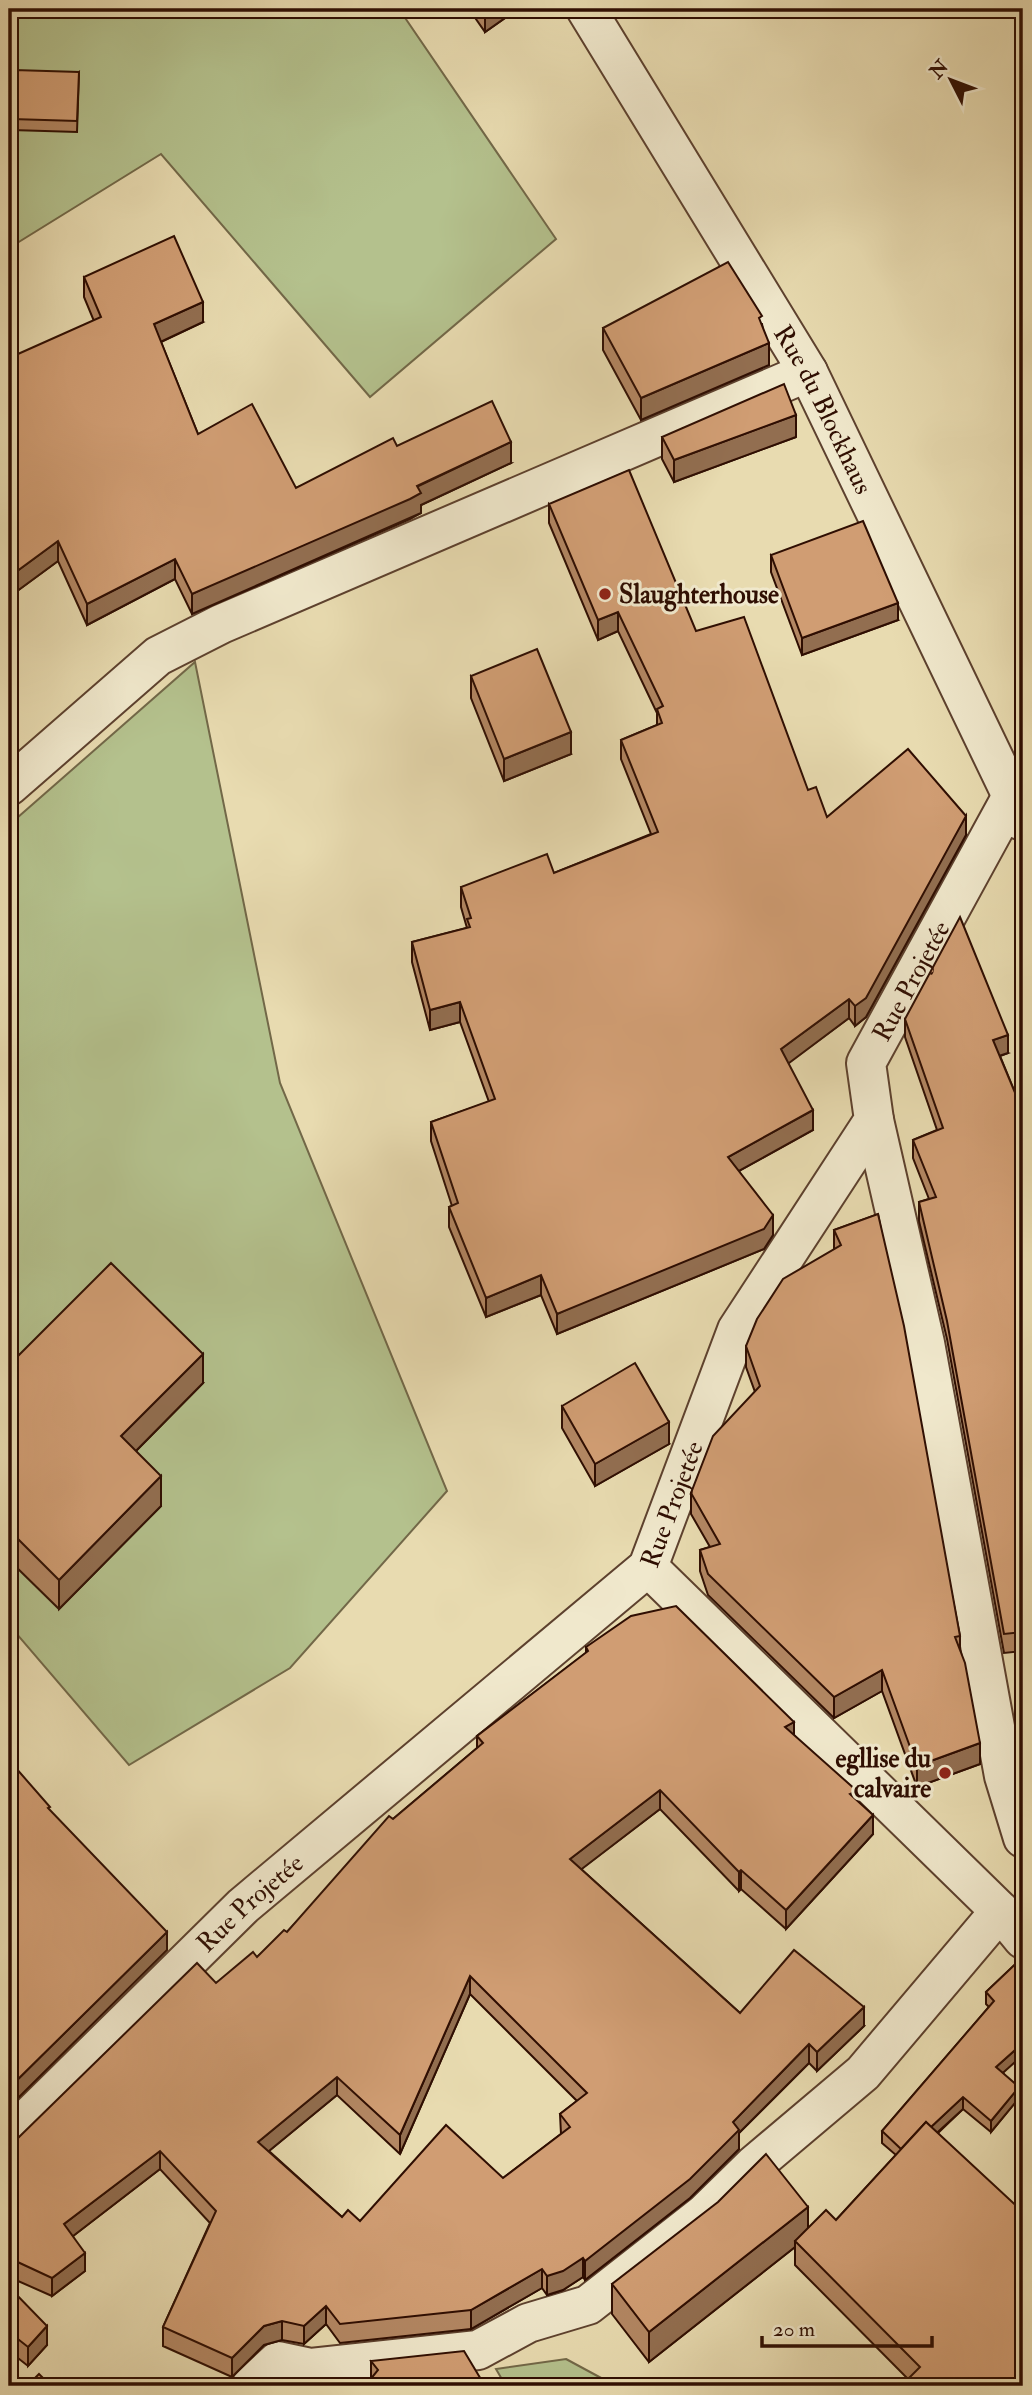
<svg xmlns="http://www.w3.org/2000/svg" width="1032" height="2395" viewBox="0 0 1032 2395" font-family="'IM FELL Double Pica',serif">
	<rect width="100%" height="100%" fill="#e8dbb0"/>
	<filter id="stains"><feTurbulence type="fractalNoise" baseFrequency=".00286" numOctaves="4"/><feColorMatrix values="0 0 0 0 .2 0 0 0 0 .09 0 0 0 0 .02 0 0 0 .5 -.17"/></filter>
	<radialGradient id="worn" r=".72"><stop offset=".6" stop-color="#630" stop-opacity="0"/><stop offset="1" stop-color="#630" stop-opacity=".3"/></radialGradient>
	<g fill="#b4c18d" stroke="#726848" stroke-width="2">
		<path d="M9,9h390l157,230 -186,158 -209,-243 -152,94z"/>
		<path d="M195,662l85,421 167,408 -157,177 -161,97 -120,-140v-800z"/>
		<path d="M566,2359l50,27h-122l9,-5 -7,-12z"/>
	</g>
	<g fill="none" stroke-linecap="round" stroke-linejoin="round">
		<g stroke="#5d412e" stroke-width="42">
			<g id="minor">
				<path id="s1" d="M586,9l222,363 204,424 8,24"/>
				<path d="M9,786l149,-130 63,-32 587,-252"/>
				<path d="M874,1120l51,223 79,433 19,62"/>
				<path d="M648,1567l352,344 23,28"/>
				<path id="s2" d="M9,2137l234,-231 405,-339 89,-237 137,-210 -8,-57 146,-267"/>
				<path d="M251,2386l27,-25 33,7 167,-18 50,-27 60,-18 116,-91 50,-49 109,-92 137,-162"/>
			</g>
		</g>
		<use href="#minor" stroke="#f0e8cc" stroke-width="38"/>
	</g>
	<g fill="#b38763" stroke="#2f0e02" stroke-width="2" fill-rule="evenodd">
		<path d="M469,9h49l-33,23z"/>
		<path d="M79,72l-2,60 -65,-2v-11z"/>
		<path d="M84,277l119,45 -42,20 37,92 98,54 101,-42 114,17 -90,42v8l-11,6 -218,95 -17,-35 -88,46 -29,-64 -49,36 85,-276 -10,-24z"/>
		<path d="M762,324l7,41 -128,55 -38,-70v-22z"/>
		<path d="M662,437h134l-122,45 -12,-23z"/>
		<path d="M549,504l147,127 131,186 139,18 -100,182 -11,9 -6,-8 -61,45 25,67 -74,41 34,64 -9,14 -207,85 -16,-39 -55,22 -37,-90v-20l3,-1 -21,-65v-19l58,-20 -29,-80 -30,8 -18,-68v-20l55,-14 -6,-21v-20l93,-14 97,-39 -30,-75v-19l36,-15v-12l-39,-82 -20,9 -49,-117z"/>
		<path d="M771,555l127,65 -96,35 -31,-83z"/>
		<path d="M471,676l100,78 -67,27 -33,-83z"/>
		<path d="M905,1019l103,34 -8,3 23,56v539l-19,2 -57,-314 -28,-118v-19l10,-3 -16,-41v-18l24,-10 -32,-93z"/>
		<path d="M878,1214l82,422v14l20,114 -63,23 -35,-96 -48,27 -126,-123 -8,-24v-21l10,-3 -19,-33v-21l64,-101 -9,-25v-21l88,-96v-20z"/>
		<path d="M9,1365l194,18 -67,68 25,55 -102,103 -50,-49z"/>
		<path d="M562,1406l107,38 -74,42 -33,-58z"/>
		<path d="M586,1647l208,88 63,65 16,34 -87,95 -45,-40 -2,2 -79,-82 -79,60 159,144 124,13 -47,45 -8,-8 -70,70v16l-49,49 -105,82 -2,-3 -20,13 -16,5 -5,-7 -71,41 -131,14 -14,-19 -22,20 -22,-4 -18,5 -32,32 -69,-31v-19l47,-104 -50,-54 -87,67 12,35 -33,25 -43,-19v-129l207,-165 41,-26 30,-25 106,-113 84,-71v-12l109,-83zM470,1994l107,107 -17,13 1,20 -58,44 -143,43 -18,-4 -73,-66 68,-56 63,59z"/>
		<path d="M1023,1957l-20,116 16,25 -28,34 -28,-23 -25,24 85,253 -115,-7 -113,-114v-18l-146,115 -37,-48v-30l224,-64 60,-65 -14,-12v-12l107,-124 -3,-3v-12z"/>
		<path d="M9,2287l38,58 -19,21 -19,-15z"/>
		<path d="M371,2361l114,25 -114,-7z"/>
	</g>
	<g fill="#926e50" stroke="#2f0e02" stroke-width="2">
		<path d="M487,9h31l-33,23v-22z"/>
		<path d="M203,302v20l-49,23v-21z"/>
		<path d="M769,343v22l-128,55v-22z"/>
		<path d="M796,415v22l-122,45v-22z"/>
		<path d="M511,442v21l-90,42v8l-229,101v-20z"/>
		<path d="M58,541v20l-49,36v-20z"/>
		<path d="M175,559v20l-88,46v-21z"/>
		<path d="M898,603v17l-96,35v-17z"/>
		<path d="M618,612v19l-20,9v-20z"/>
		<path d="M571,732v22l-67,27v-22z"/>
		<path d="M966,816v19l-100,182 -11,9v-20z"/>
		<path d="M849,999v19l-68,51v-20z"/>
		<path d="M460,1002v20l-30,8v-20z"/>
		<path d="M1008,1035v18l-15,5v-18z"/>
		<path d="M813,1110v20l-85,47v-20z"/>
		<path d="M773,1215v20l-9,14 -207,85v-20z"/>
		<path d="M541,1275v20l-55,22v-19z"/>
		<path d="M203,1354v29l-82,83v-30z"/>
		<path d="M669,1422v22l-74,42v-22z"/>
		<path d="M161,1476v30l-102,103v-29z"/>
		<path d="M882,1670v21l-48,27v-21z"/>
		<path d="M794,1722v19l-9,-14z"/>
		<path d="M980,1743v21l-63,23v-21z"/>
		<path d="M660,1790v19l-90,69v-19z"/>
		<path d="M857,1791v19l-7,-16z"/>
		<path d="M873,1815v19l-87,95v-19z"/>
		<path d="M741,1870v19l-2,2v-19z"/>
		<path d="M167,1932v18l-158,157v-19z"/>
		<path d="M470,1976v18l-70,160v-19z"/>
		<path d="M864,2007v19l-47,45v-19z"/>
		<path d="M1023,2043v12l-27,24v-12z"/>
		<path d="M809,2044v19l-70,70v16l-49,49 -105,82v-19l148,-139z"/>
		<path d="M337,2077v18l-79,65v-18z"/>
		<path d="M1019,2087v11l-28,34v-11z"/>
		<path d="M963,2097v12l-59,54v-11z"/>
		<path d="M160,2151v18l-96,74v-19z"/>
		<path d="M808,2207v30l-13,4v6l-146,115v-30z"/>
		<path d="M85,2253v18l-33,25v-18z"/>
		<path d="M583,2258v19l-20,13 -16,5v-19z"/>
		<path d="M542,2269v19l-71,41v-19z"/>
		<path d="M326,2306v18l-22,20v-18z"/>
		<path d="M282,2321v19l-18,5 -32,32v-19l32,-32z"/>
		<path d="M47,2326v19l-19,21v-19z"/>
	</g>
	<g fill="#d09d73" stroke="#2f0e02" stroke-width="2" fill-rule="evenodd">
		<path d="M14,70l65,2 -2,49 -65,-2z"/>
		<path d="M174,236l29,66 -49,22 44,110 54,-30 44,84 97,-50 4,8 95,-45 19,41 -94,44 4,7 -11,6 -218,95 -17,-35 -88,45 -29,-63 -49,36v-219l92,-41 -17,-40z"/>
		<path d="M728,262l34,54 -3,2 10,25 -128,55 -38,-70z"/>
		<path d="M784,384l12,31 -122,45 -12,-23z"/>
		<path d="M629,470l67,161 48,-14 64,173 8,-3 11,30 81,-68 58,67 -100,182 -11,8 -6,-7 -68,50 32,61 -85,47 45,58 -9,14 -207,85 -16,-39 -55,23 -37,-91 9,-4 -27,-81 64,-23 -35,-97 -30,8 -18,-68 58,-15 -3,-8 4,-1 -10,-31 86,-33 7,19 104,-41 -37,-92 41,-17 -5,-14 6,-3 -45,-94 -20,8 -49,-116z"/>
		<path d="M863,521l35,82 -96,35 -31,-83z"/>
		<path d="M537,649l34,83 -67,27 -33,-83z"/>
		<path d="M960,917l48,118 -15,5 30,72v520l-19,2 -57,-313 -28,-119 17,-5 -23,-57 30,-12 -38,-109z"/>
		<path d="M878,1214l26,112 56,310 -5,1 10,26 15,80 -63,23 -35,-96 -48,27 -126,-123 -8,-24 20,-6 -29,-51 22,-57 47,-50 -14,-40 11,-27 26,-40 58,-34 -7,-15z"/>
		<path d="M111,1263l92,91 -82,82 40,40 -102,104 -50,-50v-165z"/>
		<path d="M635,1363l34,59 -74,42 -33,-58z"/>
		<path d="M676,1606l118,116 -9,5 72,64 -7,3 23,21 -87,95 -45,-40 -2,2 -79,-82 -90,69 170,154 54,-63 70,57 -47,45 -8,-8 -76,78 6,8 -49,49 -105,82 -2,-3 -20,13 -16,5 -5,-7 -71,41 -131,14 -14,-18 -22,20 -22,-5 -18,5 -32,32 -69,-31 53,-116 -56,-60 -96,73 21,29 -33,25 -43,-20v-110l7,-8 181,-177 19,20 37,-31 4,5 27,-27 3,2 102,-116 4,3 90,-76 -6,-7 111,-85 -2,-4 45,-31zM470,1976l117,117 -27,21 10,13 -67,51 -57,-53 -86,96 -12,-11 -6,7 -84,-75 79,-65 63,58z"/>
		<path d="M15,1767l35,40 -2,1 119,124 -158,156v-319l1,2z"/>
		<path d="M1023,1957v86l-27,24 23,20 -28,34 -28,-24 -32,30 -5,-5 -25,27 -19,-18 112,-130 -8,-9z"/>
		<path d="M926,2122l97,90v174h-122l19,-19 -125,-126 31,-31 10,10z"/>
		<path d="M766,2154l42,53 -159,125 -37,-48 106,-82z"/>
		<path d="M9,2287l38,39 -19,21 -19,-15z"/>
		<path d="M464,2351l21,35h-120l13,-16 -7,-9z"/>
		<path d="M39,2374l12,12h-24z"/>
	</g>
	<g fill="#8f2418" stroke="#f0e8cc" stroke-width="2.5">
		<circle cx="605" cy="594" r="7"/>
		<circle cx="945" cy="1773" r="7"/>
	</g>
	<g text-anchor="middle" stroke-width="6" stroke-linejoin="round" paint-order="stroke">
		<g font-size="26" fill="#2f0e02" stroke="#f0e8cc">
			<text dy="9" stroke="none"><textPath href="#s1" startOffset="466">Rue du Blockhaus</textPath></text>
			<text dy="9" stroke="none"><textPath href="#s2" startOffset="1512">Rue Projetée</textPath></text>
			<text dy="9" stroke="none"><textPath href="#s2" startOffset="924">Rue Projetée</textPath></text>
			<text dy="9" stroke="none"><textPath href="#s2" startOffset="336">Rue Projetée</textPath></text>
		</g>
		<g font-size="26" font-weight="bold" fill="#2f0e02" stroke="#f0e8cc" text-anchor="start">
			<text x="619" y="603">Slaughterhouse</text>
			<text x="931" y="1767" text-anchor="end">egllise du<tspan x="931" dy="30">calvaire</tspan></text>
		</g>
	</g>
	<rect width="1032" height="2395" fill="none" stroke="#e8dbb0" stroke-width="35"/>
	<rect x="10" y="10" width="1011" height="2374" fill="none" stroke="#2f0e02" stroke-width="3.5"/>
	<rect x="18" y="18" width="997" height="2360" fill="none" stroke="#2f0e02" stroke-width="2"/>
	<g transform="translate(951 80) rotate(312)" stroke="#f0e8cc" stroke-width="5" paint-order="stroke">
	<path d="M0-5L12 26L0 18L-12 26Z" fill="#2f0e02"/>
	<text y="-10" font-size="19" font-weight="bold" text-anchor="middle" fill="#2f0e02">N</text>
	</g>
	<path d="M762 2336v10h170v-10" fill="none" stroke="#2f0e02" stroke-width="3.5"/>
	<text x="773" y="2336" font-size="21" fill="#2f0e02" stroke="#f0e8cc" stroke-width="5" paint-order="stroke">20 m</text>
	<rect width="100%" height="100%" filter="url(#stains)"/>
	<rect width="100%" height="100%" fill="url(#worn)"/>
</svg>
